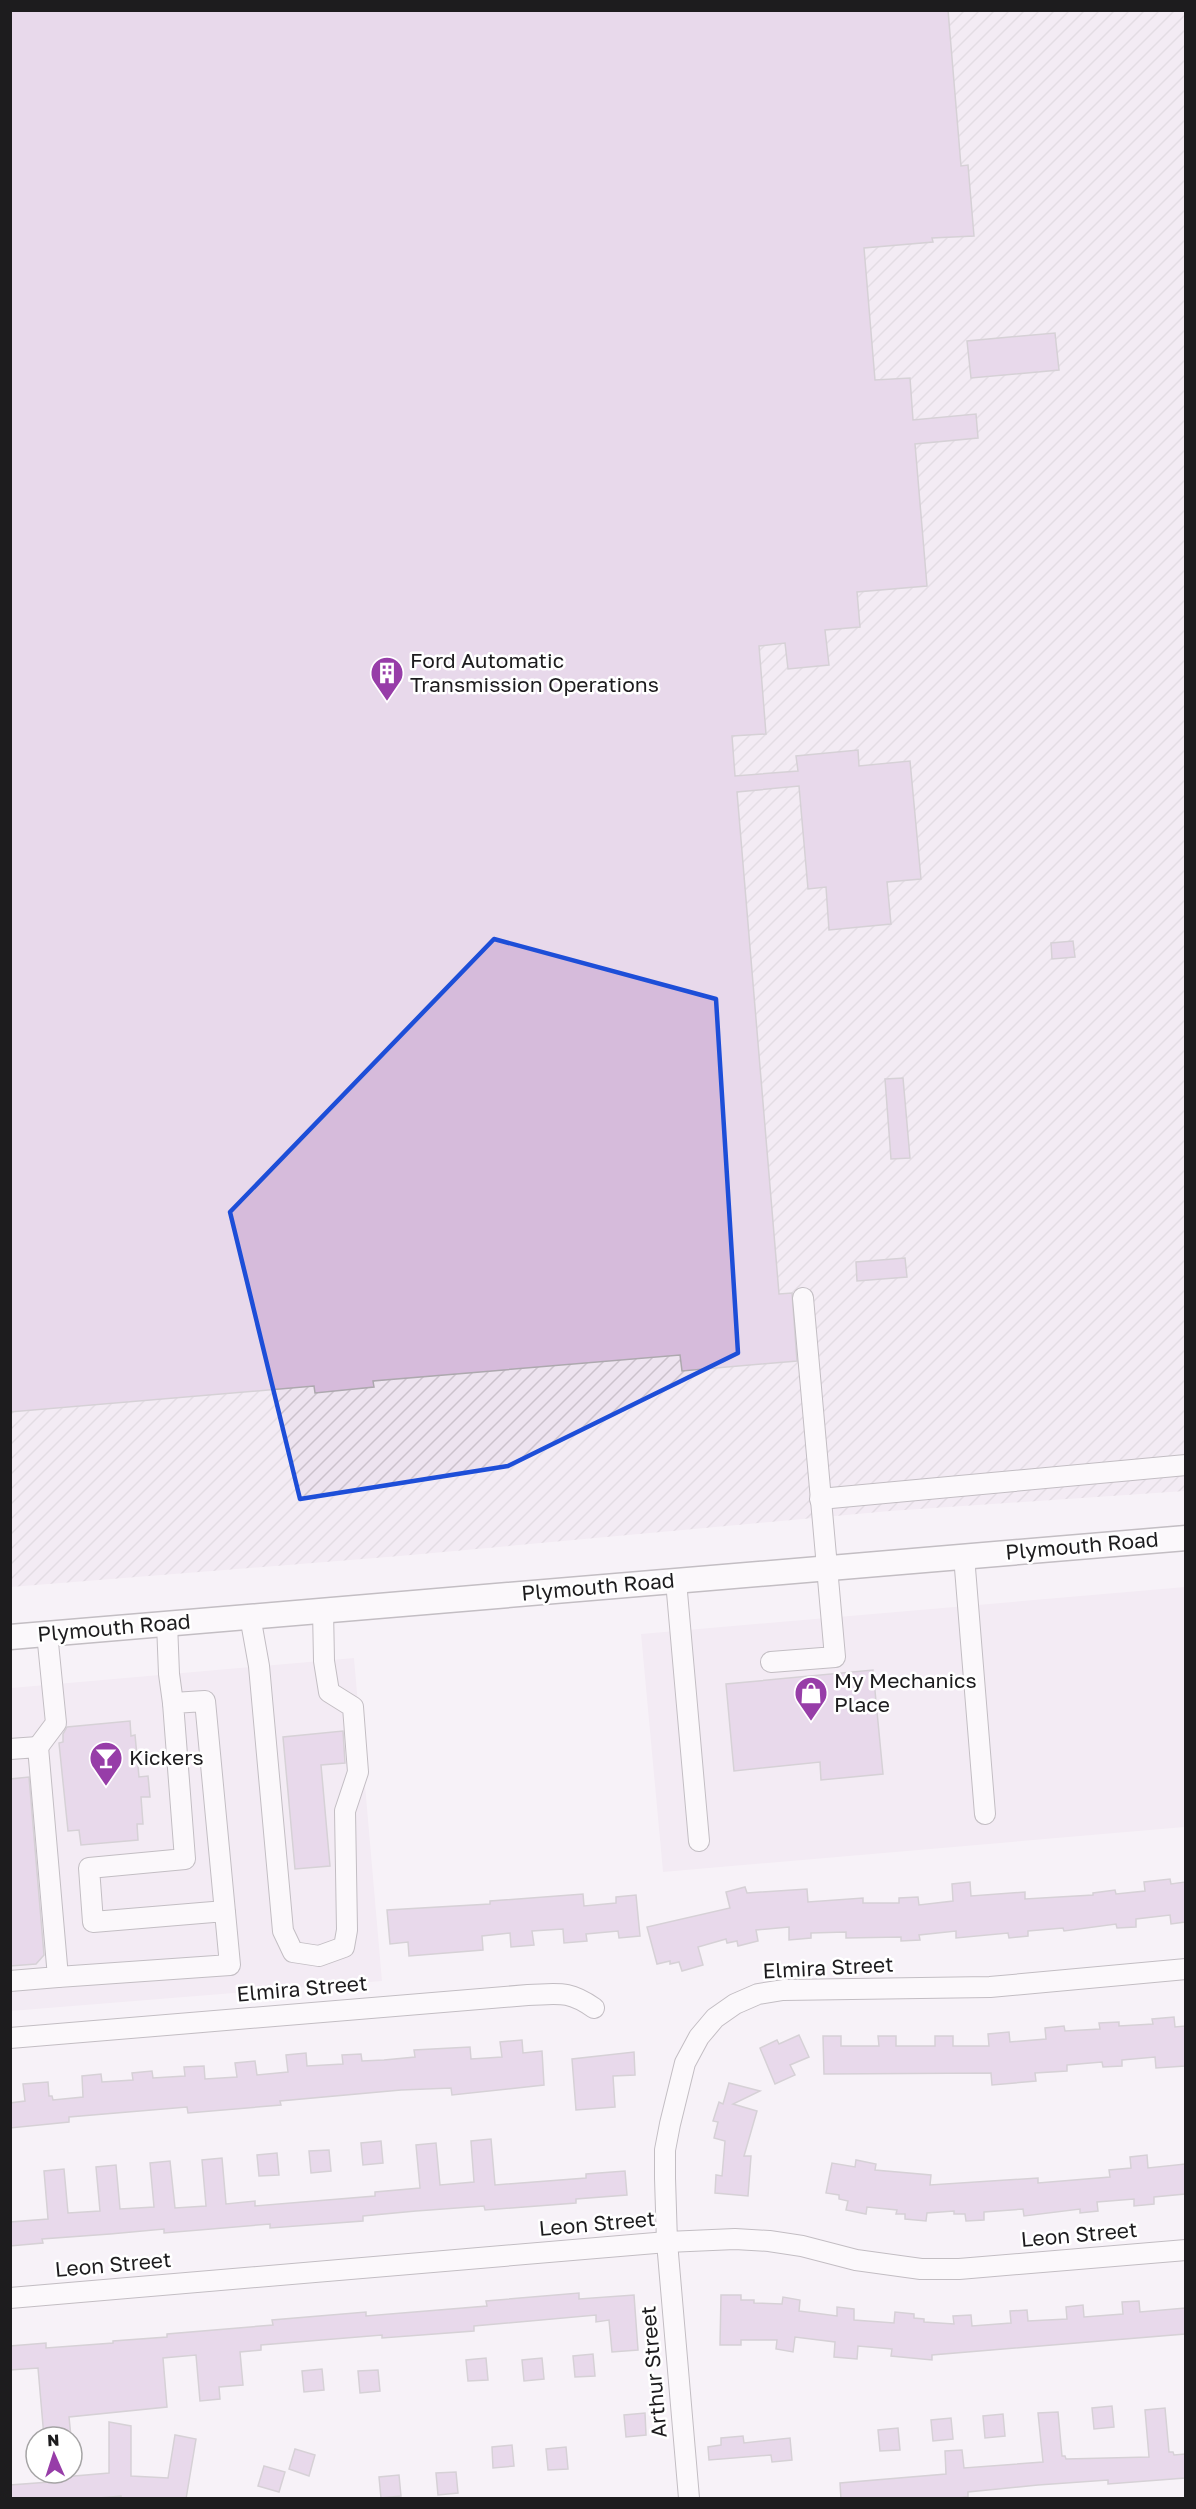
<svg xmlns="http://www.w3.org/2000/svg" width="1196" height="2509" viewBox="0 0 1196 2509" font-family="'Golos Text',sans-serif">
	<defs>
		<pattern id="industrial-furrows" width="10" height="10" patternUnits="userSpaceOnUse" patternTransform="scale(1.5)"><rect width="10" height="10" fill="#ede3ef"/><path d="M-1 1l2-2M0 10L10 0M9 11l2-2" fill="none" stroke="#cbc2cc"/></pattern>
	</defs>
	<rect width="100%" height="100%" fill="#f7f2f8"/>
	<g fill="#ede3ef">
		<path d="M1185,1587v240l-522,45 -22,-238z"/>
		<path d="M354,1658l28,323 -371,30v-323z"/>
	</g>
	<path fill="url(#industrial-furrows)" d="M11,11h1174v1480l-295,20 -490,45 -389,31z"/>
	<g fill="#d6bbdb" stroke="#ada8ae" stroke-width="1.5">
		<path d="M10,10h938l13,156 7,-1 6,71 -42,2 1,4 -69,6 11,132 35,-2 3,42 63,-6 2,24 -63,6 12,142 -70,6 3,35 -35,3 4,35 -41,4 -3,-26 -26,3 7,88 -34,2 3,40 63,-5 -2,-15 62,-6 1,16 51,-5 11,118 -34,3 4,42 -62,6 -3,-43 -18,2 -9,-103 -62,6 42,502 13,-1 5,68 -115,10 -2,-16 -307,26 1,6 -59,6 -1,-7 -304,26z"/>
		<path d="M1055,333l4,37 -88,8 -4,-37z"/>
		<path d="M1073,941l2,16 -23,2 -1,-16z"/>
		<path d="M903,1078l7,80 -19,1 -6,-80z"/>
		<path d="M905,1258l2,19 -50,4 -1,-19z"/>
		<path d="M873,1670l10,104 -62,6 -1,-18 -86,9 -8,-87z"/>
		<path d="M130,1721l1,15 4,-1 4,42 9,-1 2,21h-9l2,27h-6l1,16 -57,5 -2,-15 -11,1 -9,-88 4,-1v-8l4,-7z"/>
		<path d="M343,1731l2,32 -24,2 9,101 -35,3 -12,-132z"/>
		<path d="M29,1777l15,178 -8,9 -26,2v-187z"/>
		<path d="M1170,1879l1,5 14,-2v40l-14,2 -1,-9 -34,4v8l-19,1 -1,-4 -52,7 -1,-3 -35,3v5l-19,2 -1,-5 -52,5v-7l-37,4 1,5 -19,1v-4l-55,1v-6l-35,1v5l-22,2v-13l-33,3 2,11 -20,5 -1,-5 -10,2 -1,-4 -28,8 5,18 -21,6 -3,-9 -9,2v-3l-13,3 -10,-37 83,-19 -4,-16 19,-5 2,6 60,-4 1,13 55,-4v5h36v-5l19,-1 1,8 34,-4 -1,-17 18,-2 1,14 54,-4v7l68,-4v-2l22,-3 1,4 29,-3 -1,-9z"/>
		<path d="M583,1894l1,12 32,-3v-6l20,-2 4,41 -21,2 -1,-7 -32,3 1,7 -23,2 -1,-14 -31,2 2,14 -23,2 -1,-14 -28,3 1,14 -74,6 -1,-14 -18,2 -3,-34 103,-6v-3z"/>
		<path d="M1174,2017l1,10 10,-1v40l-29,2 -1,-11 -33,3v6l-19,1 -1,-5 -35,3v6l-32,2 1,8 -44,4 -1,-12 -167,1 -1,-38h18v10h38l-1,-10h18v10h39v-10h18v10h36l-1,-12 21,-2 1,10 36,-3 -1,-11 19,-2 1,5 35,-2 -1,-6 20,-1v4l34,-2 -1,-5z"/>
		<path d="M799,2035l10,22 -19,8 5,10 -20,9 -15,-36 17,-8 2,4z"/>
		<path d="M522,2040l1,13 19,-2 2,34 -92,10 -1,-7 -50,2 -121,11 1,4 -93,8 -1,-6 -118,10v5l-59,6v-25l15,-2 -2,-17 25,-2 1,14h3l1,4 30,-3 -1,-21 19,-2 1,8 31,-2 -1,-7 20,-2 1,7 32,-2 -1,-9 20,-1 1,13 32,-2 -2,-14 20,-2 2,14 31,-3 -2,-17 20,-2 1,13 36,-2 -1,-9 19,-1 1,7 22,-1 31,-3 -1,-7 56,-3 1,12 31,-2 -2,-15z"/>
		<path d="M634,2052l1,23 -22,1 2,31 -39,3 -4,-51z"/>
		<path d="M729,2083l31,8 -27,13 24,7 -13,45h7l-3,40 -33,-3 1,-18 6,1 3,-35 -11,-3 4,-16 -5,-1 6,-19 4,2z"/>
		<path d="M491,2139l4,46 91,-7v-4l39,-3 2,24 -51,4v4l-91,7 -1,-4 -68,5 -53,5v5l-93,7v-4l-106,9v-4l-54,5 -68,5 1,4 -33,3v-24l38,-3 -4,-48 20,-2 4,44 32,-2 -4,-44 20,-2 4,44 34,-2 -4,-44 20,-2 5,47 31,-2 -4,-46 20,-2 4,46 29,-3v5l120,-10v-4l45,-4 -4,-43 20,-2 4,42 34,-3 -3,-41z"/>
		<path d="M381,2141l2,22 -20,2 -2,-22z"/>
		<path d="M329,2150l2,21 -20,2 -2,-22z"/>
		<path d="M277,2153l2,22 -20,1 -2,-21z"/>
		<path d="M1147,2155l1,13 37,-4v30l-31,3v7l-20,2v-7l-37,3 1,9 -18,2v-4l-56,7 -1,-7 -39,3v8l-18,1 -1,-7h-11v-3l-27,2 -1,8 -21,-2v-5h-9l1,-4 -30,-3 -1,7 -20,-4 2,-9 -9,-2v-4l-13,-2 6,-30 23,4 1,-7 20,4 -1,6 56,5 -1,10 108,-7v5l72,-6 -1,-7 22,-2 -1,-11z"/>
		<path d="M579,2293v6l55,-4 4,55 -26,2 -3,-32 -13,2v-7l-122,11v5l-92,7v-3l-121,10v5l-21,2 3,33 -24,2 1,12 -20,2 -4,-46 -33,3 4,49 -98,10 2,20h-27l-6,-69 -28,2v-24l36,-3v5l67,-5v-2l54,-4v-3l106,-9 -1,-5 94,-8v4l121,-10 -1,-5z"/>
		<path d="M721,2295h20v5h13v3l28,1 1,-7 17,3 -1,11 38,5v-9l17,2v11l40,3 1,-11 19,2v4l10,1v3l30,2 -1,-8 18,-1 1,11 39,-3 -1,-12 17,-1 1,11 39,-2 -1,-12 17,-2 1,12 39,-3 -1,-12 17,-1 1,11 45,-4v26l-253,21v5l-41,-4 1,-7 -34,-3 -1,13 -23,-2 1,-15 -40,-5 -2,15 -17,-3 1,-9h-36v5h-21z"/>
		<path d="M593,2354l2,22 -20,1 -2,-21z"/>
		<path d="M486,2358l2,22 -20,1 -2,-21z"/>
		<path d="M542,2358l2,21 -20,2 -2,-21z"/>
		<path d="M322,2369l2,21 -20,2 -2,-21z"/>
		<path d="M378,2370l2,21 -20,2 -2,-22z"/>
		<path d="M1112,2406l2,21 -20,2 -2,-21z"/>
		<path d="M1165,2408l4,44h4l1,3 11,-1v24l-77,6v-4l-70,5 -70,7v5l-24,2h-103l-1,-16 106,-9 -1,-23 17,-1 2,18 79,-6 -5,-49 20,-1 4,44h3l1,3 83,-2 -4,-47z"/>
		<path d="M645,2413l1,22 -20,2 -2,-22z"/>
		<path d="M1003,2414l2,22 -20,2 -2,-22z"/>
		<path d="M951,2418l2,21 -20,2 -2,-21z"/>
		<path d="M109,2422l22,4v50l37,2 7,-43 21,4 -10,60h-65v-3l-34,3h-77v-14l53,-4v-4l46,-4z"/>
		<path d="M898,2428l2,22 -20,1 -2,-21z"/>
		<path d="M743,2436l1,7 46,-5 2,22 -20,2 -1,-7 -62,5 -1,-13 13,-2v-7z"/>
		<path d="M512,2445l2,21 -21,2 -1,-21z"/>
		<path d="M566,2447l2,22 -20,1 -2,-21z"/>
		<path d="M295,2449l20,6 -6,21 -20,-7z"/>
		<path d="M264,2466l21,6 -6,20 -21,-6z"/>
		<path d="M456,2472l2,21 -20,2 -2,-22z"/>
		<path d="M399,2475l2,21 -20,2 -2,-21z"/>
	</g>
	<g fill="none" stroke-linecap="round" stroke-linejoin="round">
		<g stroke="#837e84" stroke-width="22">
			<g id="minor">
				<path d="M820,1499l366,-34"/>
				<path d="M964,1556l21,258"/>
				<path d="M676,1581l23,260"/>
				<path d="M250,1616l9,50 24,265 10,21 26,4 25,-9 3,-17 -2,-119 13,-39 -5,-65 -24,-15 -5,-31 -1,-51"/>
				<path d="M167,1623l2,51 4,29"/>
				<path d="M771,1662l64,-5 -32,-359"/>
				<path d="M38,1747l18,-24 -9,-90"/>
				<path d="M10,1749l28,-2 20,230 -48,4"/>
				<path d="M58,1977l172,-12 -25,-264 -32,2 12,156 -96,9 4,54 132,-11"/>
				<path d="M10,2038l518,-43c31,-1 40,-5 66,13"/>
				<path d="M10,2298l657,-56 68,-3 34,2 33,5 54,14 65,9h38l227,-19"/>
				<path d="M689,2498l-22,-256 -2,-64v-28l5,-26 15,-61 14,-26 16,-19 20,-14 23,-10 25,-4 207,-3 196,-18"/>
			</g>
		</g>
		<g stroke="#837e84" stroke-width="27">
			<path id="major" d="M10,1637l1176,-99"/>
		</g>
		<use href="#minor" stroke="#fff" stroke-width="20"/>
		<use href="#major" stroke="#fff" stroke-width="24"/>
	</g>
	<path d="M0 0H1196V2509H0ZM494,939l222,60 22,354 -230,113 -208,33 -70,-287z" fill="#f7f2f8" fill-opacity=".55" fill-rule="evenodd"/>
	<path fill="none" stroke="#1d4ed8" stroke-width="4.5" stroke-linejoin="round" d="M494,939l222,60 22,354 -230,113 -208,33 -70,-287z"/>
	<defs>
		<g id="building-pin" transform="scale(1.725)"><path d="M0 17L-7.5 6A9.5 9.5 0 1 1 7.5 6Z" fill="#973da8" stroke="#fff"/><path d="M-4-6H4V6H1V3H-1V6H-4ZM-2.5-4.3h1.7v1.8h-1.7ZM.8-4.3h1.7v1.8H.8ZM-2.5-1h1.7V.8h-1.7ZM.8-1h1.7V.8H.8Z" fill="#fff"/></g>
		<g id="shop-pin" transform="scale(1.725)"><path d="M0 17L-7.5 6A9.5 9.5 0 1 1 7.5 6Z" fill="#973da8" stroke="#fff"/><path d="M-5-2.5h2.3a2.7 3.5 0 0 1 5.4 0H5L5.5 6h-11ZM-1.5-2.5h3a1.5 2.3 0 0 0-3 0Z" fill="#fff"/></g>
		<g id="bar-pin" transform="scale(1.725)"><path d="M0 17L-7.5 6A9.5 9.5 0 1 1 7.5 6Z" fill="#973da8" stroke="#fff"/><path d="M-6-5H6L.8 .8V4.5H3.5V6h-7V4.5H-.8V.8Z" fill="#fff"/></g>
	</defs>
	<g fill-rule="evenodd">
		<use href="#building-pin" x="387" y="673"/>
		<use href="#shop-pin" x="811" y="1693"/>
		<use href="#bar-pin" x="106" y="1758"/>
	</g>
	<g text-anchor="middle" stroke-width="5" stroke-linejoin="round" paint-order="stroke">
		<g font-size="21" fill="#1d1c1e" stroke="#fff" text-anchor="start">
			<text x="410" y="668">Ford Automatic<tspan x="410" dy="24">Transmission Operations</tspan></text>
			<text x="834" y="1688">My Mechanics<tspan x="834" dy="24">Place</tspan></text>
			<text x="129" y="1765">Kickers</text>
		</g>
		<g font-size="21" fill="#1d1c1e" stroke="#fff">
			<text transform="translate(1082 1546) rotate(-5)" y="7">Plymouth Road</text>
			<text transform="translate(598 1587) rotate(-5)" y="7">Plymouth Road</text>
			<text transform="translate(114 1628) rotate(-5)" y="7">Plymouth Road</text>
			<text transform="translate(828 1968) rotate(-3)" y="7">Elmira Street</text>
			<text transform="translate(302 1989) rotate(-5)" y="7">Elmira Street</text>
			<text transform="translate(597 2224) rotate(-5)" y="7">Leon Street</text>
			<text transform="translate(1079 2235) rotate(-5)" y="7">Leon Street</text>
			<text transform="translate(113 2265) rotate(-5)" y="7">Leon Street</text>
			<text transform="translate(654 2372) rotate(-95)" y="7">Arthur Street</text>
		</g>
	</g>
	<rect width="1196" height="2509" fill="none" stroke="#1d1c1e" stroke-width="24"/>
	<g transform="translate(54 2455) rotate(357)"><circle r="28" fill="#ffffff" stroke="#a5a4a5" stroke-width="1.5"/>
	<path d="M0-4.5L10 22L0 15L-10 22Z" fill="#973da8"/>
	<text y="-9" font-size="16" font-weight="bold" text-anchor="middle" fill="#1d1c1e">N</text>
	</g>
</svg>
